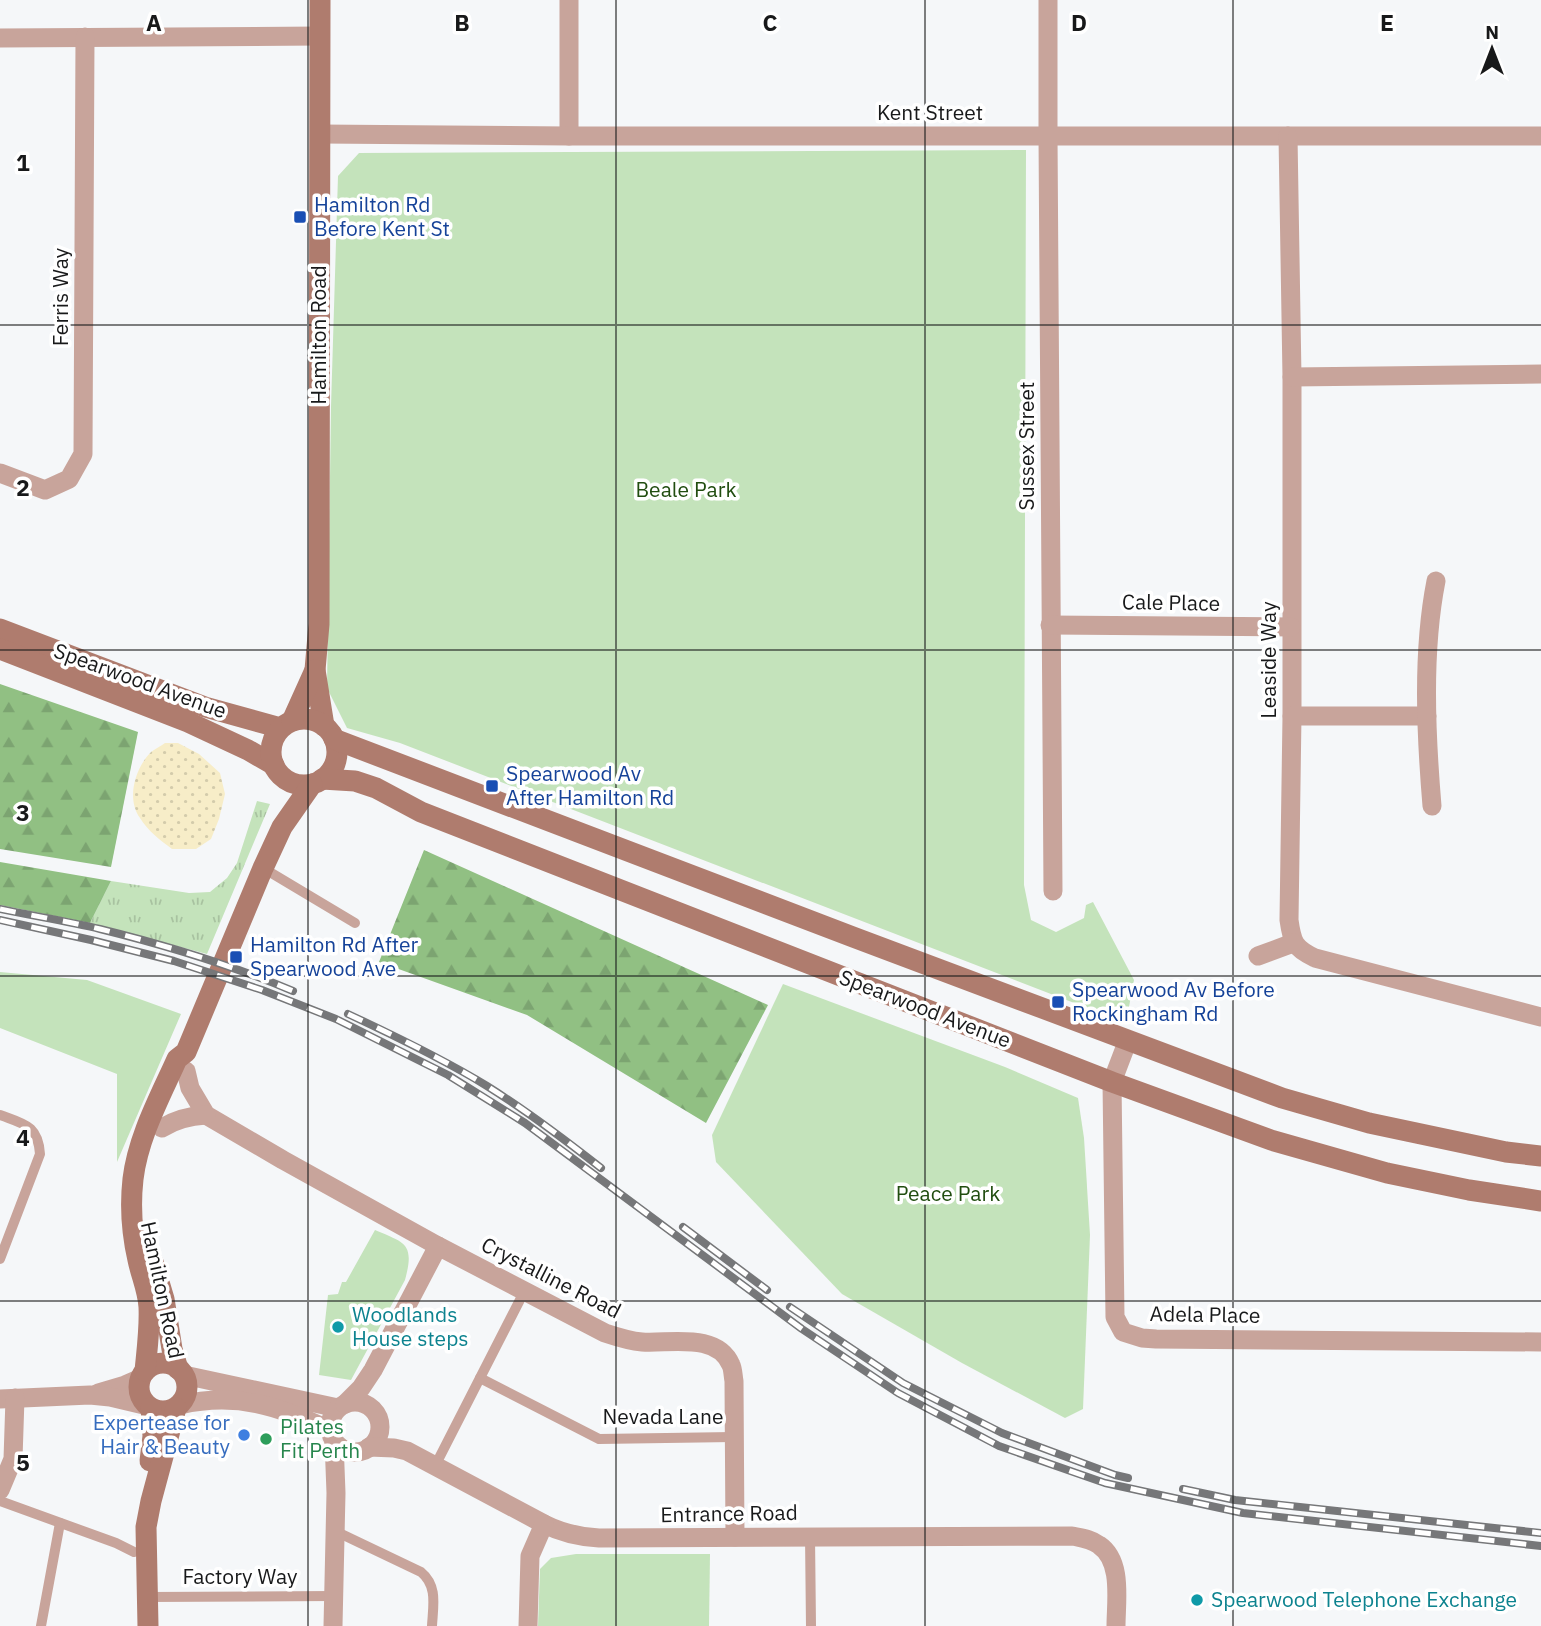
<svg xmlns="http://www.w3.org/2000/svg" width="1541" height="1626" viewBox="0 0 1541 1626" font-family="'IBM Plex Sans',sans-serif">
	<defs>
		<pattern id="grass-tufts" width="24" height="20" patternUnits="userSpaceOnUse" patternTransform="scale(1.75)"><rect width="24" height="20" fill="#c4e3bb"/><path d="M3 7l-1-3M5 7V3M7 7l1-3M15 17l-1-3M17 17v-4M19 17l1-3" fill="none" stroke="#a8c2a0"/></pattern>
		<pattern id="forest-firs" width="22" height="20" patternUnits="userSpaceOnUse" patternTransform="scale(1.75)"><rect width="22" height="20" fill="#91c083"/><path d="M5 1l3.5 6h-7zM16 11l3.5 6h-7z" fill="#7ca471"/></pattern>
		<pattern id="sand-dots" width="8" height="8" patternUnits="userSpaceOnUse" patternTransform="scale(1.75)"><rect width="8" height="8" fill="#f7edc8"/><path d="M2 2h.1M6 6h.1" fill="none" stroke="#d3cbab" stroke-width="1.8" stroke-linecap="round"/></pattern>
	</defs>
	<rect width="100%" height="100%" fill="#f5f7f9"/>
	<path fill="url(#grass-tufts)" d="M257,801l13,3 -63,150 -117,-31 21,-42 78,12 21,-1 17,-14 10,-15z"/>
	<g fill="url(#forest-firs)">
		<path d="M0,684l138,48 -27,135 -111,-18z"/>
		<path d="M424,850l344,155 -62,118 -179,-108 -148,-53z"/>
		<path d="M0,862l111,19 -21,42 -90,-18z"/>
	</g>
	<path fill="url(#sand-dots)" d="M165,743h13l21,11 21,19 5,21 -6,25 -8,20 -15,10h-24c-12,-9 -24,-18 -32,-31 -14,-19 -5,-50 11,-66 4,-3 10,-6 14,-9z"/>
	<g fill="#c4e3bb">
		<path d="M1026,150l-2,735 7,35 25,12 28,-14 2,-13 7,-3 41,78 -8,43 -726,-280 -53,-15 -20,-40 4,-281 7,-231 21,-23z"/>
		<path d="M0,972l87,8 94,34 -64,148v-88l-117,-46z"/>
		<path d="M783,984l222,83 73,31 6,40 6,97 -7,174 -18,9 -103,-55 -120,-69 -126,-132 -4,-27z"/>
		<path d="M375,1230c30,13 40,13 30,50l-54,100 -32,-5 9,-80 10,-1 4,-12h4z"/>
		<path d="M576,1554h134l-1,72h-171l2,-57 11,-11z"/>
	</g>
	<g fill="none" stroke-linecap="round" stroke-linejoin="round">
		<g stroke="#c8a49b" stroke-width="10">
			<path d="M263,868l92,55"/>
			<path d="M0,1115c24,9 38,10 40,39l-40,105"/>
			<path d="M480,1378l119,61 134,-2"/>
			<path d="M435,1466l90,-176"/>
			<path d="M0,1501l116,42 18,9"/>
			<path d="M335,1531l86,41c17,14 12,34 11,54"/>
			<path d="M810,1536l1,90"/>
			<path d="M148,1597l185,-1"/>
			<path d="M41,1626l19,-103"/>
		</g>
		<g stroke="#c8a49b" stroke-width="19">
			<path d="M569,0v136"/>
			<path d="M1048,0v135l5,756"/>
			<path d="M0,38l320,-2"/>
			<path d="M320,134l249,2h972"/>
			<path d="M1288,136l4,241v339l-3,204c3,22 5,28 26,38l226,59"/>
			<path d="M1292,377l249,-3"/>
			<path d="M0,473l45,17 24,-11 14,-25 2,-417"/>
			<path d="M1050,625l241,2"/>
			<path d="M1292,716h135"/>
			<path d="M1432,806c-6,-72 -10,-154 4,-225"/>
			<path d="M1258,956l35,-13"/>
			<path d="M1128,1040l-16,42 3,235 8,15 19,6 14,1 385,3"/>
			<path d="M186,1071l4,17 16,27 77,45 155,86 167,87c12,4 24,8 37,9 28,2 75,-10 89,23 2,4 2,11 3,16l1,156"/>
			<path d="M162,1128c14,-9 27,-12 44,-13"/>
			<path d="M184,1375l154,33"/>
			<path d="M98,1393l27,-8 16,-7"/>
			<path d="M0,1399l90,-4 20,2 38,9"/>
			<circle cx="355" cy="1427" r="25"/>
			<path d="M345,1404l16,-16 12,-18 65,-124"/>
			<path d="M180,1405c56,-13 99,1 149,25"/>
			<path d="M369,1447l25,1 13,3 137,73c18,9 35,13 55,14l473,-2c10,2 19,3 27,9 24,16 17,56 17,81"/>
			<path d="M0,1490l13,-31 2,-61"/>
			<path d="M333,1626l3,-133 -2,-52"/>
			<path d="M528,1626l2,-70 14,-32"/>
		</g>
		<g stroke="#af7c6e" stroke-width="21">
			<path d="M320,0l-1,624 -4,46 9,56"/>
			<path d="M0,629l205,78 76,21"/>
			<path d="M0,649l188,73 60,28 26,15"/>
			<circle cx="304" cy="752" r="33"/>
			<path d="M292,721l23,-51"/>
			<path d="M334,739l519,198 429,161 87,25 137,29 35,4"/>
			<path d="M322,779l33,2 21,7 45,24 691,270 159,58 116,33 82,17 72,11"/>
			<path d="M153,1262l11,37 8,50 6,20"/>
			<circle cx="163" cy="1387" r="24"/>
			<path d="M145,1371c2,-21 5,-43 4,-64 -1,-17 -8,-32 -11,-47 -6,-26 -8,-54 -5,-81 5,-42 27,-82 44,-120l9,-7 77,-184 19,-41 30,-43"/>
			<path d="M150,1461l3,-25 -2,-28"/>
			<path d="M148,1626l-2,-99 5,-26 25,-93"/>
		</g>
		<g stroke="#767779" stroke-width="8">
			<g id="rail">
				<path d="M0,909c33,7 67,12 100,20 65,16 131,36 193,62"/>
				<path d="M0,920l91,20 83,21 88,29 74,29 112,56 77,48 277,206 96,64 101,53 106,37 138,30 298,33"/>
				<path d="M348,1014c47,22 95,45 139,72 40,25 77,53 114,82"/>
				<path d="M683,1227l84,63"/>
				<path d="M790,1307l113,76 99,50 113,42 13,3"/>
				<path d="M1183,1489l52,11 306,33"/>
			</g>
		</g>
		<use href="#rail" stroke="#fff" stroke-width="5" stroke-dasharray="16" stroke-linecap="butt"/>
	</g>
	<path fill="none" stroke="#18191a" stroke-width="2" stroke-opacity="0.55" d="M308,0v1626M616,0v1626M925,0v1626M1233,0v1626M0,325h1541M0,650h1541M0,976h1541M0,1301h1541"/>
	<g fill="#1a4fb4" stroke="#fff" stroke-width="2.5">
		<rect x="293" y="210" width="14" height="14" rx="3.5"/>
		<rect x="485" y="779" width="14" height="14" rx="3.5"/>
		<rect x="229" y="950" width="14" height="14" rx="3.5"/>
		<rect x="1051" y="995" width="14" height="14" rx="3.5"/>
	</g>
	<g fill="#0f9aa8" stroke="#fff" stroke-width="2.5">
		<circle cx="338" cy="1327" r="7"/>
		<circle cx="1197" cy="1600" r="7"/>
	</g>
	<circle fill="#3f7fe0" stroke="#fff" stroke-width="2.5" cx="244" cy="1435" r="7"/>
	<circle fill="#2e9e5b" stroke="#fff" stroke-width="2.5" cx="266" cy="1439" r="7"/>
	<g text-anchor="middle" stroke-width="7" stroke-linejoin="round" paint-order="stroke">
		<g font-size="21" fill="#18191a" stroke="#fff">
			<text x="930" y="120">Kent Street</text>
			<text transform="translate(61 297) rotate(-90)" y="7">Ferris Way</text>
			<text transform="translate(319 335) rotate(-90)" y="7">Hamilton Road</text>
			<text transform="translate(1027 446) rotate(-90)" y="7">Sussex Street</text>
			<text transform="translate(1171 603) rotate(1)" y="7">Cale Place</text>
			<text transform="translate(1269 660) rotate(-90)" y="7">Leaside Way</text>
			<text transform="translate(140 681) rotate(20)" y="7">Spearwood Avenue</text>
			<text transform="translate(925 1009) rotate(21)" y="7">Spearwood Avenue</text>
			<text transform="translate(551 1278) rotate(27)" y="7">Crystalline Road</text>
			<text transform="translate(162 1290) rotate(78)" y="7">Hamilton Road</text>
			<text transform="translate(1205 1315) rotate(1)" y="7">Adela Place</text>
			<text x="663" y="1424">Nevada Lane</text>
			<text transform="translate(729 1514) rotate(-1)" y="7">Entrance Road</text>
			<text x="240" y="1584">Factory Way</text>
		</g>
		<g font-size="21" fill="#164399" stroke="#fff" text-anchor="start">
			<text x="314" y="212">Hamilton Rd<tspan x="314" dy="24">Before Kent St</tspan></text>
			<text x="506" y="781">Spearwood Av<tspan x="506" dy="24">After Hamilton Rd</tspan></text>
			<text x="250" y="952">Hamilton Rd After<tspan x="250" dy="24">Spearwood Ave</tspan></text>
			<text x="1072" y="997">Spearwood Av Before<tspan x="1072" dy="24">Rockingham Rd</tspan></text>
		</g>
		<g font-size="21" fill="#214d10" stroke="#fff">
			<text x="686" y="497">Beale Park</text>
			<text x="948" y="1201">Peace Park</text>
		</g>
		<g font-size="21" fill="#0d838f" stroke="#fff" text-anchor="start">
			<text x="352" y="1322">Woodlands<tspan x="352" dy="24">House steps</tspan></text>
			<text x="1211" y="1607">Spearwood Telephone Exchange</text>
		</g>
		<g font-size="21" fill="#366cbe" stroke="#fff" text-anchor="end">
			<text x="230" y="1430">Expertease for<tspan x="230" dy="24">Hair &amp; Beauty</tspan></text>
		</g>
		<g font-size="21" fill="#27864d" stroke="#fff" text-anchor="start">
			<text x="280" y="1434">Pilates<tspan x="280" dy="24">Fit Perth</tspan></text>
		</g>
	</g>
	<g font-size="23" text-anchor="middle" font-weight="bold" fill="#18191a" stroke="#fff" stroke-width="7" stroke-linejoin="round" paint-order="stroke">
		<text x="154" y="31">A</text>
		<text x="462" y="31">B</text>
		<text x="770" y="31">C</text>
		<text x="1079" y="31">D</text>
		<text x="1387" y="31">E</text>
		<text x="23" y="171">1</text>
		<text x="23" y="496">2</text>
		<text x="23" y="821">3</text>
		<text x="23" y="1146">4</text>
		<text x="23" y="1471">5</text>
	</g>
	<g transform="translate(1492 49)" stroke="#ffffff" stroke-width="5" paint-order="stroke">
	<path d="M0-5L12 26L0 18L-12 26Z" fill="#18191a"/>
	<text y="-10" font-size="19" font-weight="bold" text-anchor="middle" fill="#18191a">N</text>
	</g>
</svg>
